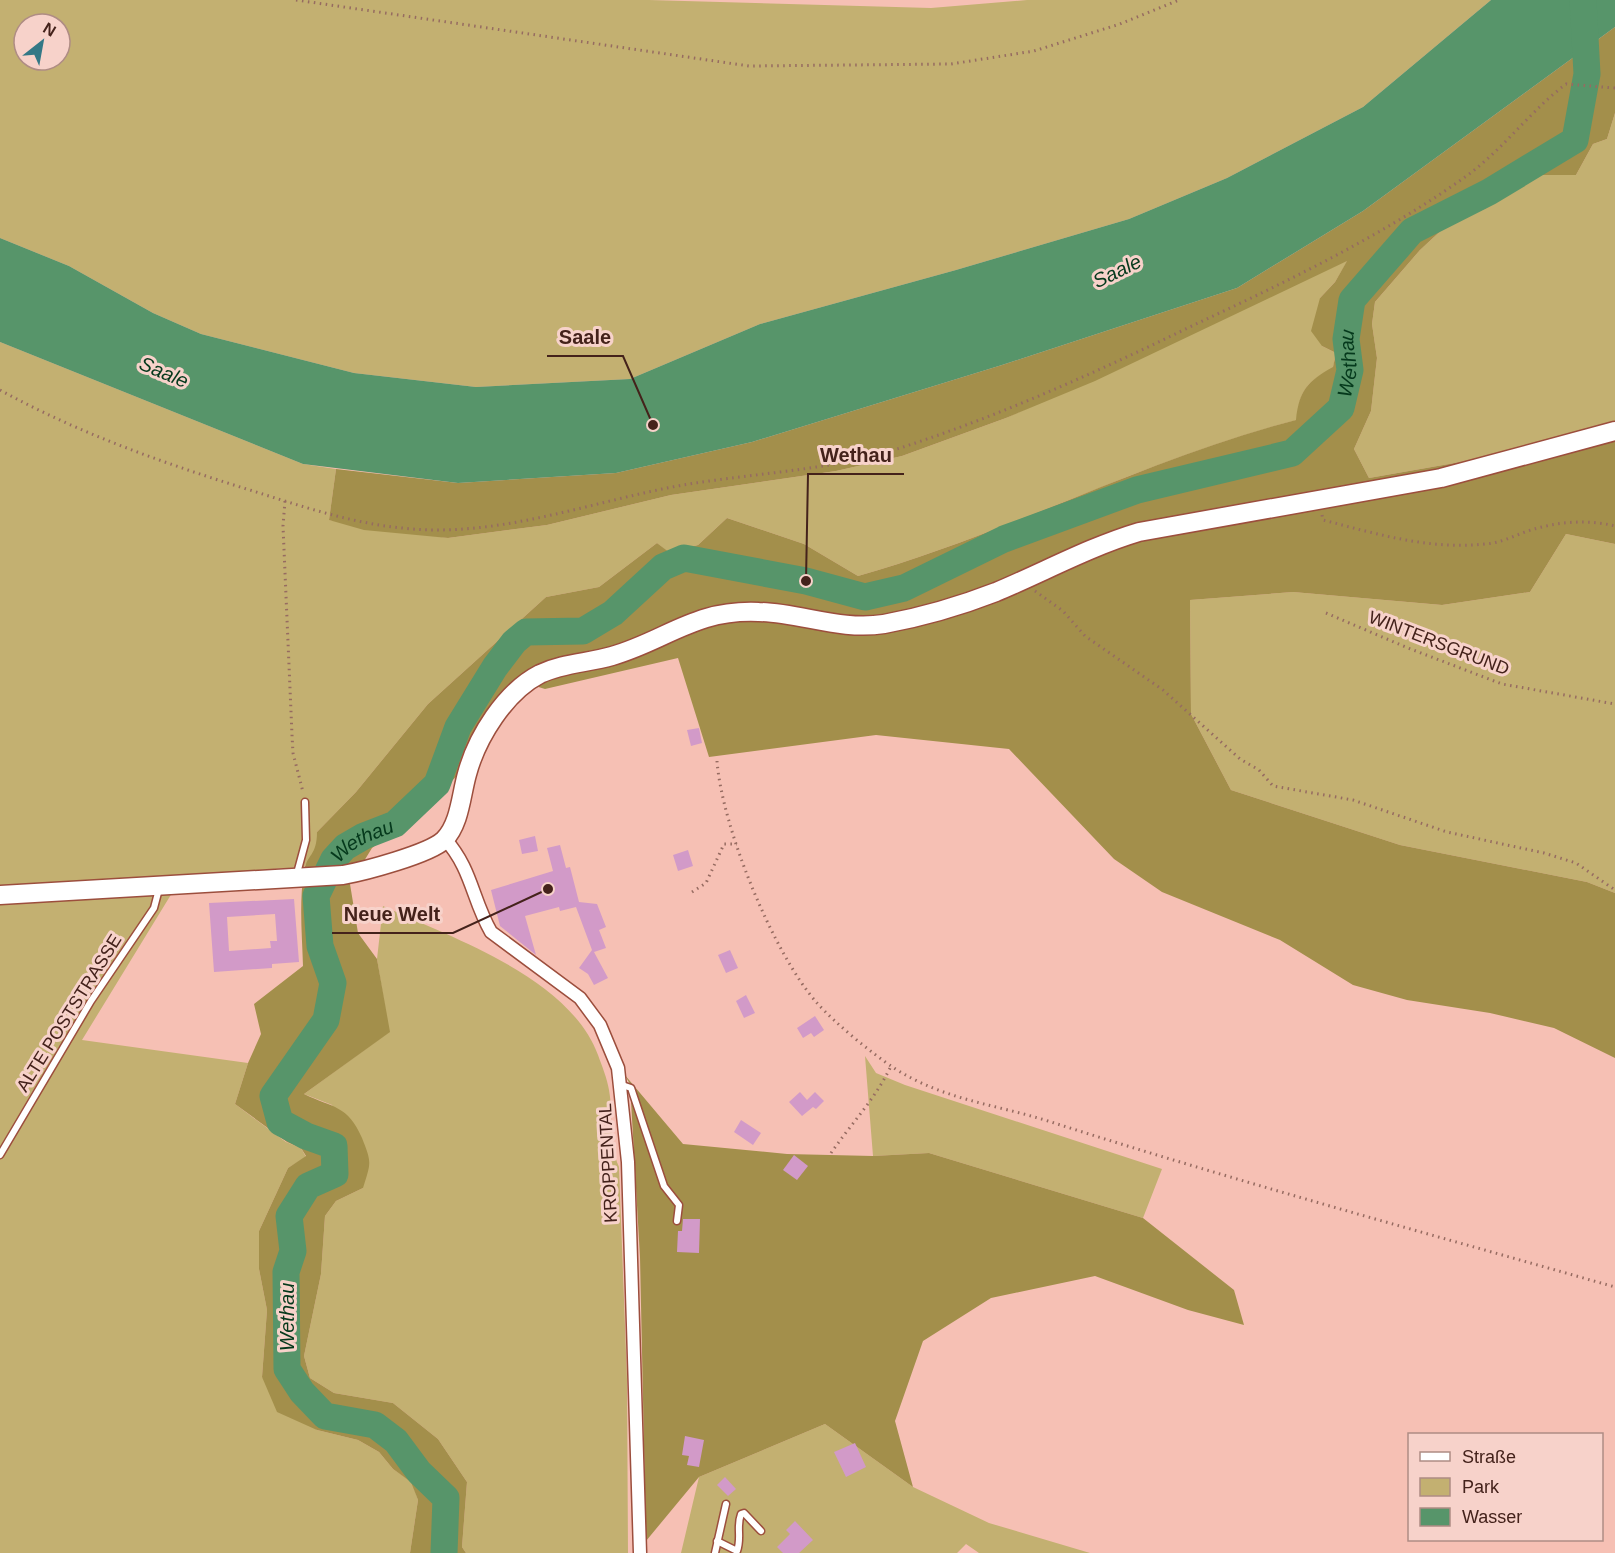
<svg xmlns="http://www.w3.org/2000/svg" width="1615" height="1553" viewBox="0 0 1615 1553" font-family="Arial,sans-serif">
	<rect width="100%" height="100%" fill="#f6c0b4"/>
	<g fill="#c3b071" fill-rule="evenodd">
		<path d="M0,0h649l282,8 96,-8h464l-128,107 -136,71 -98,41 -173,51 -196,54 -130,55 -154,8 -122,-14 -153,-39 -48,-21 -84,-47 -69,-28zM24,24h36v36h-36z"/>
		<path d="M1615,113v322l-246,43 -15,-29 17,-38 6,-53 -5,-34 3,-22 45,-52 27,-25 38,-16 52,-34h39l17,-31 14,-5z"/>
		<path d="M1348,260l-13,22 -15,16 2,48 14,7 -3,15c-25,13 -34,22 -36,52 -152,39 -289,114 -439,156l-54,-32 -77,-26 -29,27 -29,8 -12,-10 -58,44 -53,10 -118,107 -72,88 -39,40v16l-13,19 -121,8 -101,165 166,23 -13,41 51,38 15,6 5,9 -18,11 -29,63v38l8,41 -5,67 55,53 41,10 21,12 14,17 19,13 6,18 -8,53h-410v-1211l303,122 33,5 -7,51 119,18 99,-13 124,-30 165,-24 66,-15 104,-38z"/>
		<path d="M1566,534l49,10v349l-28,-11 -187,-37 -169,-55 -40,-76 -1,-114 103,-8 149,13 88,-13z"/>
		<path d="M383,906c69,32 186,71 215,149 4,11 9,23 11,35 5,28 -2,49 10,77l8,212 1,174h-162l-4,-6 5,-65 -29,-43 -45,-36 -59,-10 -24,-15 -6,-22 17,-82 4,-58 11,-15 27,-13 -31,-83 -28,-11 85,-62 -12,-73z"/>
		<path d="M865,1056l11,17 29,12 257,84 -19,49 -214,-65 -56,3z"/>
		<path d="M825,1424l88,63 76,36 101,30h-111l-13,-9 -9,9h-276l18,-76z"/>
	</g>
	<g fill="#a38f4b">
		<path d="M1615,27v86l-8,26 -14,5 -17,31h-39l-52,34 -38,16 -27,25 -45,52 -3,22 5,34 -6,53 -17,38 15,29 246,-43v109l-49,-10 -36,58 -88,13 -149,-13 -103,8 1,114 40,76 169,55 187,37 28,11v165l-61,-30 -64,-15 -83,-13 -54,-15 -73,-45 -118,-48 -48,-33 -105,-110 -133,-14 -167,22 -31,-99 -133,31 -26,-8 -54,74 -9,22 -47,43 -37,28 -22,36 8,49 19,26 13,73 -86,62c29,14 44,11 58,44 10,25 9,24 1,50l-27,13 -11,15 -4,58 -17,82 6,22 24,15 59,10 45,36 29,43 -5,65 4,6h-56l8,-53 -7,-18 -18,-13 -14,-17 -21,-12 -41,-10 -40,-18 -15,-35 5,-67 -8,-41v-38l29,-63 18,-12 -5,-8 -14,-6 -52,-38 13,-41 13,-29 -7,-30 49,-38c-1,-33 -4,-63 1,-95 3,-17 13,-15 13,-39l39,-40 72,-88 118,-107 53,-10 58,-44 13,10 28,-8 29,-27 77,26 54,32c150,-42 287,-117 438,-156 3,-30 12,-39 37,-53l3,-14 -14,-7 -11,-15 9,-33 15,-16 12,-21 -252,120 -89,37 -104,38 -66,15 -165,24 -124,30 -99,13 -84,-8 -35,-10 7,-51 122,14 158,-10 136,-31 250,-77 235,-77 126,-77z"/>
		<path d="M624,1074l59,70 104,10 86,2 56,-3 214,65 91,72 10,35 -56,-15 -93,-34 -104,22 -68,43 -28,80 18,66 -88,-63 -126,53 -53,64 -6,-284 -10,-173z"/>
	</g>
	<path fill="#57956a" d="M1491,0h124v27l-252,184 -126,77 -235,77 -250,77 -136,31 -158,10 -155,-19 -303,-122v-104l69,28 84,47 48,21 153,39 122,14 154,-8 130,-55 196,-54 173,-51 98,-41 136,-71z"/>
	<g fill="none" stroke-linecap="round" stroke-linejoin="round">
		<path stroke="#57956a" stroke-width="27" id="s1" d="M444,1553l2,-55 -27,-26 -23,-31 -21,-16 -50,-9 -23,-24 -15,-23 -1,-97 7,-21 -4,-35 19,-30 27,-12 -1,-28 -28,-10 -26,-14 -7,-26 53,-76 7,-37 -13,-37 -4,-50 18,-37 11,-12 19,-11 31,-12 42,-40 21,-57 37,-60 19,-25 12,-10 57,-1 30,-18 50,-46 21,-9 122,23 59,16 39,-9 100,-49 133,-49 155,-37 49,-45 9,-38 -4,-31 6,-39 60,-69 77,-39 86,-52 12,-66 -4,-74"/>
	</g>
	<g fill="#d29ac8" fill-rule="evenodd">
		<path d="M699,728l3,15 -11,3 -4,-16z"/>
		<path d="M535,836l3,15 -16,3 -3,-14z"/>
		<path d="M560,845l6,23 4,-1 9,35 18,2 9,23 -7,3 7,18 -12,4 14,26 -14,7 -6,-11 -9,-6 13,-18 -16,-43 -16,4 -1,-4 -34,9 11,39 -36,-29 -9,-36 62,-19 -6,-23z"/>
		<path d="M688,850l5,16 -15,5 -5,-16z"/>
		<path d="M294,899l5,63 -27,2v4l-58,4 -5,-69zM275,914l2,27h-7l1,7 -42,3 -2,-34z"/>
		<path d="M730,950l8,18 -12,5 -8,-18z"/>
		<path d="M746,995l9,18 -11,5 -8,-17z"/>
		<path d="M815,1016l9,14 -10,7 -3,-4 -8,5 -6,-10z"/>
		<path d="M800,1092l7,8 8,-8 9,9 -8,8 -3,-2 -11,9 -13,-14z"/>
		<path d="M741,1120l20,13 -8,12 -19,-13z"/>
		<path d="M794,1155l14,11 -11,14 -14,-10z"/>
		<path d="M683,1219h17l-1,34 -22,-1 1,-21h4z"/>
		<path d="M685,1436l19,4 -5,27 -12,-2 2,-9 -7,-1z"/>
		<path d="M855,1443l11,24 -20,10 -12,-25z"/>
		<path d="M725,1477l11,12 -8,7 -11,-11z"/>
		<path d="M795,1521l18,19 -14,13h-16l-6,-6 13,-13 -4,-4z"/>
	</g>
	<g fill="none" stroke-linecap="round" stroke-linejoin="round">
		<g stroke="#9c4e3d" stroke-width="9">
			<g id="service">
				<path d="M296,877l10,-37 -1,-38"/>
				<path d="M622,1085l9,3 33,98 15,19 -2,16"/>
				<path d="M0,1155l91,-154 63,-93 5,-19"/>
				<path d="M717,1541l20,10c5,-14 -1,-24 4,-37l3,-1 17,18"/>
				<path d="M715,1553l11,-49"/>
			</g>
		</g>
		<g stroke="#9c4e3d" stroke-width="15">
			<path id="minor" d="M445,839c27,30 27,60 46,93l89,66 20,27 18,43 10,94 12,391"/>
		</g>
		<g stroke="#9c4e3d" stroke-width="21">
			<path id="secondary" d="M0,895l343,-20c22,-4 86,-21 101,-35 16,-16 17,-45 23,-66 10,-37 38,-82 73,-100 23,-11 48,-11 72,-18 55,-16 83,-47 147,-44 42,1 82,19 125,12 38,-7 76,-18 112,-32 48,-20 93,-45 143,-60l302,-54 174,-47"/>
		</g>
		<g stroke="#966b61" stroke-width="3" stroke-dasharray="1.5 4.5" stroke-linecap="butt">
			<path d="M296,0l453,66 202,-2 83,-13 86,-27 59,-24"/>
			<path d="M0,390c80,44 166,74 253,101 48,15 98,32 149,37 88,10 174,-21 260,-39 78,-16 159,-16 235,-40 103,-33 202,-78 299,-125 92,-43 186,-88 269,-147 38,-27 64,-65 101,-93l49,4"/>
			<path d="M285,501l-2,25 9,209 1,18 10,39"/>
			<path d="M1322,515l1,5c54,14 106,30 162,24 19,-1 35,-12 53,-16 25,-7 53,-8 77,-2"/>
			<path d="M1035,591l28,20 22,25 78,54 77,69 19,11 14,16 80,14 94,32 97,21 32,10 39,27"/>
			<path d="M1326,613l82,35 94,36 113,20"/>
			<path d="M717,761c5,66 56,192 100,242 19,21 53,49 77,65 50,32 100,36 154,53 187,60 378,112 567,166"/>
			<path d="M692,892l14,-9 18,-39h13"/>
			<path d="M831,1153c20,-29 45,-55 60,-87"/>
		</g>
		<use href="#service" stroke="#fff" stroke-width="6"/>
		<use href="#minor" stroke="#fff" stroke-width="12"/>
		<use href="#secondary" stroke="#fff" stroke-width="18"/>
	</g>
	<g text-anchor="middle" stroke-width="6" stroke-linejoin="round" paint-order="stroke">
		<g font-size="18" fill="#44221b" stroke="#f7d2ca">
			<text transform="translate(1439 643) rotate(21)" y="6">WINTERSGRUND</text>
			<text transform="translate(69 1013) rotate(-58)" y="6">ALTE POSTSTRASSE</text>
			<text transform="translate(608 1163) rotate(-93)" y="6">KROPPENTAL</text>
		</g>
		<g font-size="20" font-style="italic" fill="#05391c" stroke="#f7d2ca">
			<text transform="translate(1117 271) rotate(-26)" y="7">Saale</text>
			<text dy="7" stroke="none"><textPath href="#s1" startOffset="2104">Wethau</textPath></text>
			<text transform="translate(164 372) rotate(23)" y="7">Saale</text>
			<text dy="7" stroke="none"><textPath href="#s1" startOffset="898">Wethau</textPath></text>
			<text transform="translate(287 1317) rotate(-90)" y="7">Wethau</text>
		</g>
	</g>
	<path fill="none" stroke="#44221b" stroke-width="2" d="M653 425L623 356H547M806 581L808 474H904M548 889L453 933H332"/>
	<g fill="#44221b" stroke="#f7d2ca" stroke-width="2">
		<circle cx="653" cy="425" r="6"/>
		<circle cx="806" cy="581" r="6"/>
		<circle cx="548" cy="889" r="6"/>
	</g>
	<g font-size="20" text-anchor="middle" font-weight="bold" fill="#44221b" stroke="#f7d2ca" stroke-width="6" stroke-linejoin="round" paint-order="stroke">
		<text x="585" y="344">Saale</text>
		<text x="856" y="462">Wethau</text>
		<text x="392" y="921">Neue Welt</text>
	</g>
	<rect x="1408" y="1433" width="195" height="108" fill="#f7d2ca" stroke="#af8c84" stroke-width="1.5"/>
	<rect x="1420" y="1452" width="30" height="9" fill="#ffffff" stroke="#af8c84" stroke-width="1.5"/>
	<text x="1462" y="1463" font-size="18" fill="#44221b">Straße</text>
	<rect x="1420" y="1478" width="30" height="18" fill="#c3b071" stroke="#af8c84" stroke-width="1.5"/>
	<text x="1462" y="1493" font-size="18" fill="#44221b">Park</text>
	<rect x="1420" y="1508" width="30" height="18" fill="#57956a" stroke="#af8c84" stroke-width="1.5"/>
	<text x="1462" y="1523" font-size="18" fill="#44221b">Wasser</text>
	<g transform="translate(42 42) rotate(31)"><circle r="28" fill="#f7d2ca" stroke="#af8c84" stroke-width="1.5"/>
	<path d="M0-4.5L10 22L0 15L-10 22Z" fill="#337886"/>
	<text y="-9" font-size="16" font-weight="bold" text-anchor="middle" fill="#44221b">N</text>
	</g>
</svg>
